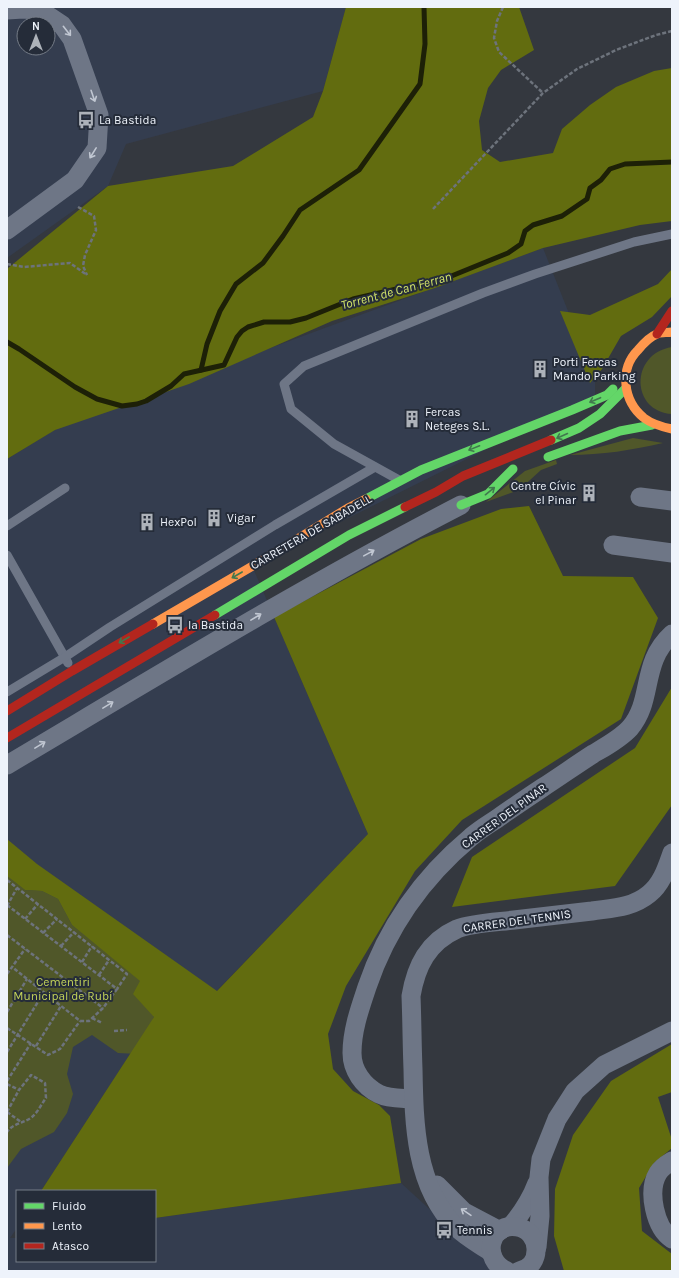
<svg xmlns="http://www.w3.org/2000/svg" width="679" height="1278" viewBox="0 0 679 1278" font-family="Karla,sans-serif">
	<rect width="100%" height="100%" fill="#34383f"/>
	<g fill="#343d4f" fill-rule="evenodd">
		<path d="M7,7h339l-23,84 -197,53 -18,42 -101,72zM24,24h24v24h-24z"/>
		<path d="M543,248l52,131v16l-343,171 116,268 -163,169 -41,-1 -123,189h-24v37l-7,10h7v23h138v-43l246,-35 96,88h-490v-812l59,-36z"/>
	</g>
	<g fill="#505729">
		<path d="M672,347v67c-41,-2 -43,-60 0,-67z"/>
		<path d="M633,438l30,5c-30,7 -62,12 -93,12z"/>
		<path d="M556,460l1,4 -16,6 -22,20 -33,12 39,-31z"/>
		<path d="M7,876l18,14 17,1 16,8 14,26 69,56 13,36 -16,37 -20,-1 -26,-18 -19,12 -6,27 6,20 -6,19 -13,19 -33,17 -14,19z"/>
	</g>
	<g fill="#626c0f">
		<path d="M346,7h173l15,43 -33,20 -13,18 -9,33 3,29 18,12 53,-9 9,-24 28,-24 26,-18 38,-16 18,-3v153l-32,4 -97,23 -108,40 -103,33 -143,63 -134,46 -48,29v-190l101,-83 125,-20 80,-49 10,-26z"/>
		<path d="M672,269v27l-20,21 -31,19 -19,33 -12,14 -30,-72 30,4 68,-31z"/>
		<path d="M529,506l34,70 70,1 25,41 -37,101 -159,101 -47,51 -69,115 -18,48 5,35 20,22 26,14 11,11 11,67 -246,35v-27h-114l113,-174 -21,-23 7,-13 -68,-56 -14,-26 -16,-8 -17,-1 -18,-14v-37l30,25 180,127 151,-157 -94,-217 147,-78 80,-30z"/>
		<path d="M672,687v118l-57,81 -163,21 20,-50 163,-109z"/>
		<path d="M672,1044v48l-14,5 14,43v8l-18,15 -15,25 3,43 30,23v17h-108l-10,-35 1,-47 18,-54 38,-54z"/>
	</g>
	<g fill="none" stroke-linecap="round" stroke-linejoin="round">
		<g stroke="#1d2007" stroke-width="5">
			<path d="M7,342l12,7 56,38 22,12 25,7 15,-2 9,-3 25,-15 13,-12 40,-9 13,-28 5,-6 6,-4 16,-5h26l16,-4 47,-19 96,-22 59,-24 13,-9 4,-13 8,-6 29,-9 25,-17 3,-11 11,-8 9,-11 15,-5 47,-2"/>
			<path d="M201,370l6,-26 13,-33 16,-27 27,-21 20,-27 17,-26 59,-40 61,-86 5,-40 -1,-37"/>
		</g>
		<g stroke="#6d737c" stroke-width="2.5" stroke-dasharray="4 2" stroke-linecap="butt">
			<path d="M503,7l-6,14 -3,17 5,14 44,41"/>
			<path d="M78,207l16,9 2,14 -11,25 -2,11 4,9"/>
			<path d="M433,209l110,-116 34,-24 39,-19 40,-15 16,-4"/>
			<path d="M7,264l17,3 46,-4 17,12"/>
			<path d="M7,880l120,94 -10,15"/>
			<path d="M7,905l110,84 -14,19 -14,13h-9l-68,-54"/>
			<path d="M7,906l10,-18"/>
			<path d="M25,919l13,-15"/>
			<path d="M43,933l14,-14"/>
			<path d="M7,935l96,73"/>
			<path d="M61,946l13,-14"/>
			<path d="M82,962l10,-16"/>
			<path d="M7,974l18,-25"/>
			<path d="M99,975l10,-15"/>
			<path d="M7,1012l20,-33"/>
			<path d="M92,1018l10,5"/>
			<path d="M7,1028l41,27 12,-6 20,-28"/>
			<path d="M114,1031l13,-1"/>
			<path d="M36,1046l25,-40"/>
			<path d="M7,1052l37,-60"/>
			<path d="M7,1081l24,-38"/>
			<path d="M7,1084l12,6 12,-15 14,8 1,15c-4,5 -8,14 -14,19 -7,6 -19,6 -25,15"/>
			<path d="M7,1112l12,-22"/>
			<path d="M7,1112l14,10"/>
		</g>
		<g stroke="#6e7686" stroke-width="9">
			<path d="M399,480l-65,-36 -43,-35 -7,-25 20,-18 179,-73 52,-19 99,-32 38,-8"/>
			<path d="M7,526l58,-38"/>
			<path d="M7,555l61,108"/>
			<path d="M7,692l58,-35 45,-30 165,-102 100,-58"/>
		</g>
		<g stroke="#6e7686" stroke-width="19">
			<path d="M7,10l16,-1 12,1 12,5 15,10 10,14 27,76 -2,33 -22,32 -68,50"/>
			<path d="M640,497l32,4"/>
			<path d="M613,545l59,8"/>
			<path d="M7,765c150,-89 299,-180 454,-260"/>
			<path d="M413,1099c-11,-1 -24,0 -34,-5 -16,-8 -27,-24 -27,-41 0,-23 8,-45 15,-66 20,-59 56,-110 104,-150 8,-7 18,-13 27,-19 14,-10 29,-20 44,-30 17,-11 34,-23 51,-34 12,-7 27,-15 37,-26 24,-28 10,-65 42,-94"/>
			<path d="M672,1161c-5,3 -11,7 -14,12 -11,18 -3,55 14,66"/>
			<path d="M437,1185l27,27 36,19"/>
			<path d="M511,1226c11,-13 20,-27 26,-43"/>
			<path d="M537,1247l3,-31 -1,-39 2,-18 16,-40 18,-28 29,-26 68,-34"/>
			<path d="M491,1252c-12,-8 -25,-15 -35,-25 -41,-41 -42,-103 -43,-158 -1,-24 -1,-49 -2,-73 5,-30 17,-54 46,-67 15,-6 41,-7 57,-9 26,-3 52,-6 78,-9 20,-3 40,-3 57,-17 13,-10 18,-27 23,-41"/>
			<path d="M507,1271c-26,-11 -18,-49 10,-44 24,4 26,39 2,44"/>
		</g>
		<g stroke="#63d668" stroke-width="9">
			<path d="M551,440l28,-12 21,-14 26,-26"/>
			<path d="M548,457l72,-26 32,-6"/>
			<path d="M366,499l55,-29 151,-60 35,-15 6,-6"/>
			<path d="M461,505l27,-11 25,-25"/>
			<path d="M215,615l134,-80 56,-28"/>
		</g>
		<g stroke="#ff974d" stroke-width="9">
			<path d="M672,332c-5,1 -11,0 -15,2 -8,3 -14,10 -19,16 -19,19 -15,51 6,68 8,6 18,9 28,11"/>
			<path d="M153,624l120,-70 75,-46 18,-9"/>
		</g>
		<g stroke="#b3261e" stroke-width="9">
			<path d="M657,334l15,-23"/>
			<path d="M405,507l31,-15 27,-16 88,-36"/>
			<path d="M7,711l65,-40 81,-47"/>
			<path d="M7,738l208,-123"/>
		</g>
	</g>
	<defs><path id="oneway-shaft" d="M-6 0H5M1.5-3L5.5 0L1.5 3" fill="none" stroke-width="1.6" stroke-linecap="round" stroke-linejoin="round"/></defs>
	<g stroke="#c1c7d2">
		<use href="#oneway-shaft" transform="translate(67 31) rotate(52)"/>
		<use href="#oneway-shaft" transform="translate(93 96) rotate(71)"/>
		<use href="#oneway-shaft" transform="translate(93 153) rotate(122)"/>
		<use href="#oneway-shaft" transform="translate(369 553) rotate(-29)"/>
		<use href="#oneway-shaft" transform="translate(256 617) rotate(-31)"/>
		<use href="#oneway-shaft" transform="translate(108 705) rotate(-31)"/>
		<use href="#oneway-shaft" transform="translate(40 745) rotate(-31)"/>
		<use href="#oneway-shaft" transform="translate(466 1212) rotate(-146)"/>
	</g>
	<g stroke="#41784e">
		<use href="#oneway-shaft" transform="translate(595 400) rotate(157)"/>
		<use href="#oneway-shaft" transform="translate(562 436) rotate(156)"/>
		<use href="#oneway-shaft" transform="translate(474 448) rotate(158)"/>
		<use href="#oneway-shaft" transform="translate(490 491) rotate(-39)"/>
		<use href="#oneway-shaft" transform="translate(237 575) rotate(150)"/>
		<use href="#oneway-shaft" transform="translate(124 640) rotate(150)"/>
	</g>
	<defs>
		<g id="bus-bare" transform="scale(1.38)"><path d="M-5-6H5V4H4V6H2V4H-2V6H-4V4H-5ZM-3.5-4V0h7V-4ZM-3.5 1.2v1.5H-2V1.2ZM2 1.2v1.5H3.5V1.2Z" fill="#adb2b9" stroke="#252c39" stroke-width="2.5" paint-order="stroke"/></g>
		<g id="building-bare" transform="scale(1.38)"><path d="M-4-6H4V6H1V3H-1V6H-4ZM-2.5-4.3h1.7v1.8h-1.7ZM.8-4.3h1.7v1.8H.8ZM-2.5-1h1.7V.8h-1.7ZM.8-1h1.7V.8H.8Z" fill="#adb2b9" stroke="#252c39" stroke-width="2.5" paint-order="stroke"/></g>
	</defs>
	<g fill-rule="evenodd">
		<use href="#bus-bare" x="86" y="120"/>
		<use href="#building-bare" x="540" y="369"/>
		<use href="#building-bare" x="412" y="419"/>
		<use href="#building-bare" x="589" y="493"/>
		<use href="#building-bare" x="214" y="518"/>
		<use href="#building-bare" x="147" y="522"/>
		<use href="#bus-bare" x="175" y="625"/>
		<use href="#bus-bare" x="444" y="1230"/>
	</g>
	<g text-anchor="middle" stroke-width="4" stroke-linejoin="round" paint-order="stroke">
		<g font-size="12" fill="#eef3fb" stroke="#252c39" text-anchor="start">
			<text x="99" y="124">La Bastida</text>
			<text x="553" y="366">Porti Fercas<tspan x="553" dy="14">Mando Parking</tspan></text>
			<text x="425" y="416">Fercas<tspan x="425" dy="14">Neteges S.L.</tspan></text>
			<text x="576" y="490" text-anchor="end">Centre Cívic<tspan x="576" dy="14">el Pinar</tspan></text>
			<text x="227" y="522">Vigar</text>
			<text x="160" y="526">HexPol</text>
			<text x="188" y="629">la Bastida</text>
			<text x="457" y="1234">Tennis</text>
		</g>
		<g font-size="12" fill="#eef3fb" stroke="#252c39">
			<text transform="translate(311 532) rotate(-30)" y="4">CARRETERA DE SABADELL</text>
			<text transform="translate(504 816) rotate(-36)" y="4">CARRER DEL PINAR</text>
			<text transform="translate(517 921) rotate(-8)" y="4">CARRER DEL TENNIS</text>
		</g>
		<g font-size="12" fill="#c4d459" stroke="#252c39">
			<text x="63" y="986">Cementiri<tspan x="63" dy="14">Municipal de Rubí</tspan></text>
		</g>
		<g font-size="13" font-style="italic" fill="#d3e469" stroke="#252c39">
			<text transform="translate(396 290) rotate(-15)" y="5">Torrent de Can Ferran</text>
		</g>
	</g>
	<rect width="679" height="1278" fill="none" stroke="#eef3fb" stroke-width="16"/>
	<rect x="16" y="1190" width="140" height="72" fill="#252c39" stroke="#757c87"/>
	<rect x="24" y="1203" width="20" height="6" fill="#63d668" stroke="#757c87"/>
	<text x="52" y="1210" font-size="12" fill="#eef3fb">Fluido</text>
	<rect x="24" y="1223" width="20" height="6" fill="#ff974d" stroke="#757c87"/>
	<text x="52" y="1230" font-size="12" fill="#eef3fb">Lento</text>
	<rect x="24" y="1243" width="20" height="6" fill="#b3261e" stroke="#757c87"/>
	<text x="52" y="1250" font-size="12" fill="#eef3fb">Atasco</text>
	<g transform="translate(36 36)"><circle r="19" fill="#252c39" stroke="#757c87"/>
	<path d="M0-3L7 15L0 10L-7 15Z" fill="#adb2b9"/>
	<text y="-6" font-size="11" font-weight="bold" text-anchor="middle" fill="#eef3fb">N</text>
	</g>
</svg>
